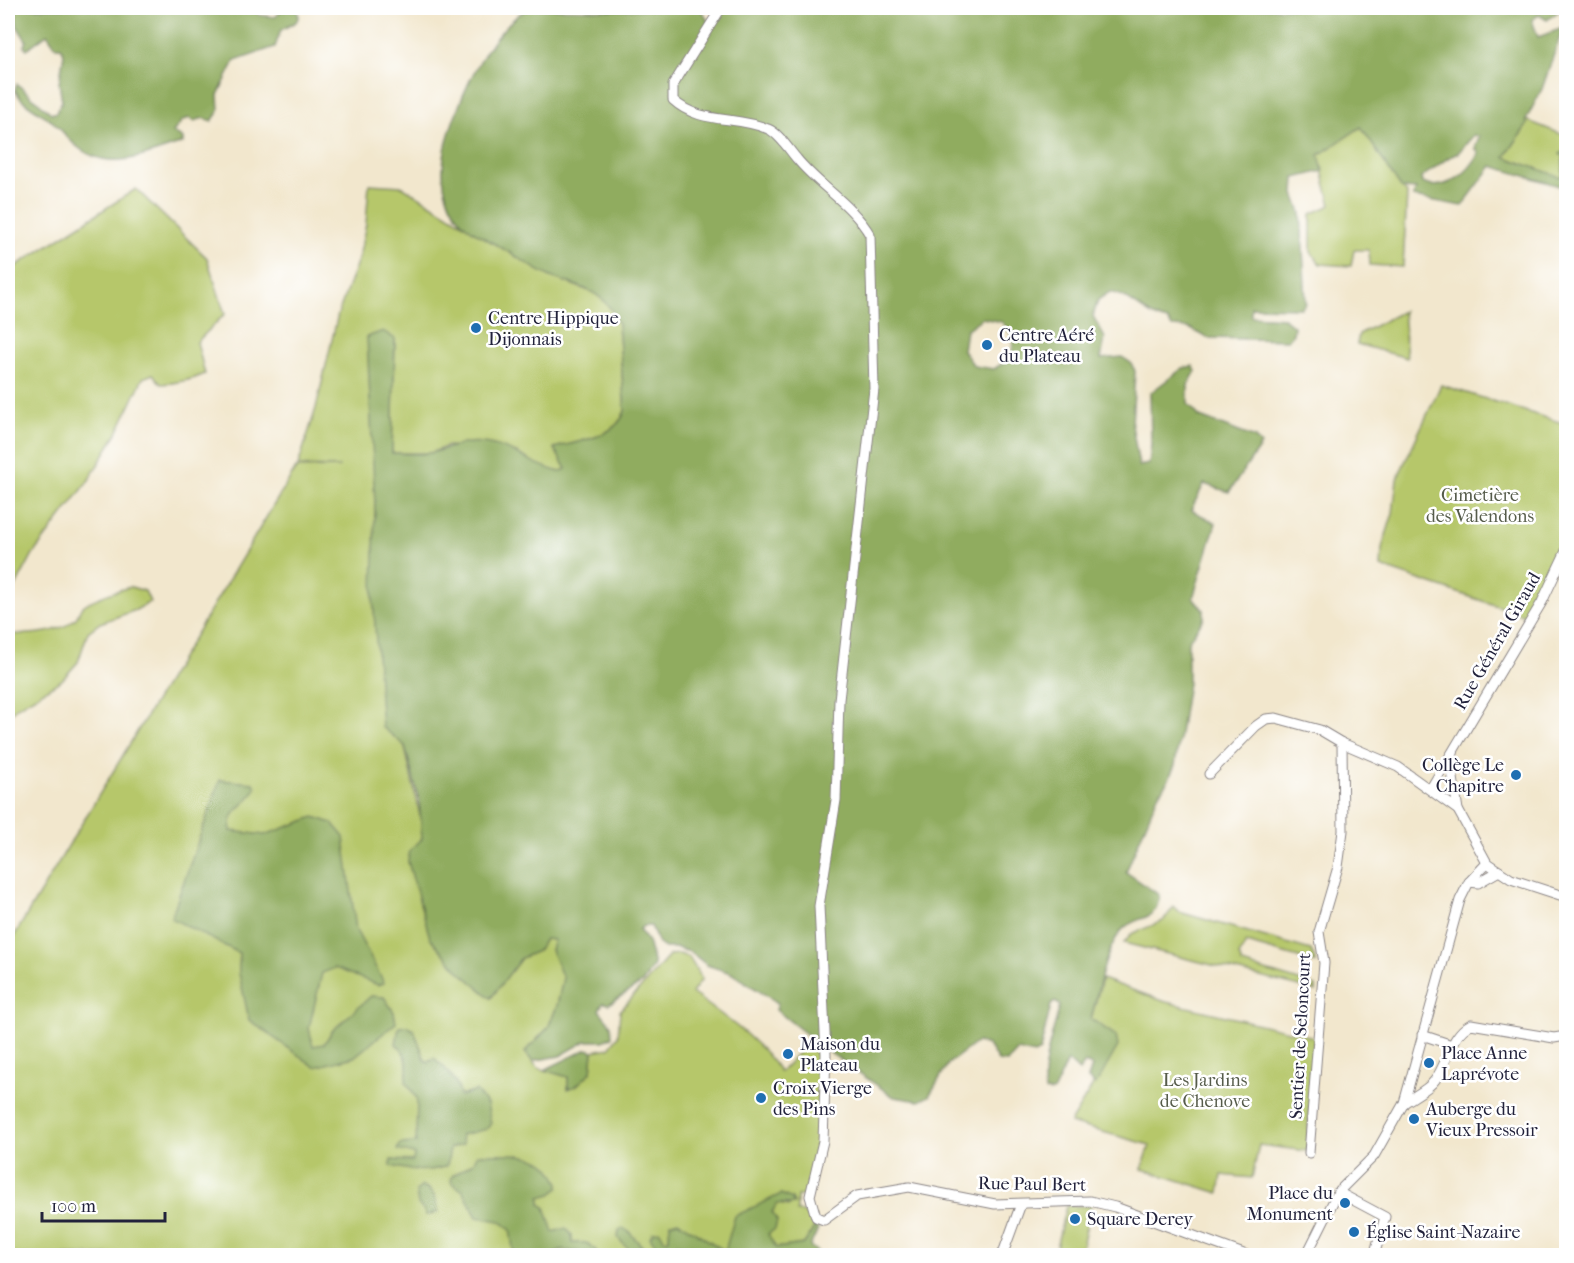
<svg xmlns="http://www.w3.org/2000/svg" width="1574" height="1263" viewBox="0 0 1574 1263" font-family="'IM FELL French Canon',serif">
	<rect width="100%" height="100%" fill="#fff"/>
	<filter id="ink" filterUnits="userSpaceOnUse"><feTurbulence type="fractalNoise" baseFrequency=".0167" numOctaves="2"/><feDisplacementMap in="SourceGraphic" scale="12" xChannelSelector="R" yChannelSelector="G"/><feConvolveMatrix kernelMatrix="1 2 1 2 8 2 1 2 1" color-interpolation-filters="sRGB"/></filter>
	<filter id="wash" filterUnits="userSpaceOnUse"><feTurbulence type="fractalNoise" baseFrequency=".008" numOctaves="4" result="noise"/><feDisplacementMap in="SourceGraphic" scale="24" xChannelSelector="R" yChannelSelector="G"/><feGaussianBlur stdDeviation="1.35" result="paint"/><feColorMatrix in="noise" values="0 0 0 0 0 0 0 0 0 0 0 0 0 0 0 0 0 1.4 0 .05"/><feComposite in="paint" operator="in"/></filter>
	<g filter="url(#wash)">
		<rect width="100%" height="100%" fill="#f2e7cd"/>
		<g fill="#b6c76a" stroke="#6c7452" stroke-width="1.5">
			<path d="M1526,120l40,16v14l-3,2v23l-3,2 -55,-20 22,-32z"/>
			<path d="M1361,127l46,67 -4,73 -33,-2 -1,-15h-15l-3,16 -31,-2 -9,-12v-38l20,-9 -13,-50z"/>
			<path d="M369,184l33,2 147,90 51,19 13,16 5,13 7,87c-9,27 -46,30 -71,37l12,21 -6,3 -16,-3 -27,-16 -16,-4 -53,-3 -18,7h-38l3,-113 -20,164 4,127 43,194 69,173 30,-40 17,-7 7,-12 9,1 -3,10 13,28 -7,28 -9,22 -23,24 13,16 30,9v11l23,-16 2,-21 16,-3 9,-12 2,-25 50,-56 9,-1 10,3 13,22 -10,14c31,23 67,46 88,79l26,-27 15,12 -1,77 -15,62h-8v16h7l11,14 -11,18 -28,4 -9,-14 10,-13 -5,-9 5,-8 12,2 -8,-12 -55,58 -56,-29 -1,16 -4,1 -3,15h-12l-21,-23 -11,6 16,17h-626v-309l288,-478 44,-1 -42,-1 18,-58 22,-94 21,-57 7,-33z"/>
			<path d="M136,189l71,69 18,56 -28,28 8,32c-15,7 -28,9 -44,10l-8,-10 -10,4 -26,55 -30,50 -54,71 -25,47v-330z"/>
			<path d="M1403,311l4,47 -50,-14 2,-10z"/>
			<path d="M1441,385l125,39v107l-13,23 -13,33 -4,2 -3,7 2,4 -8,16 -146,-49 1,-19 11,-35 4,-34z"/>
			<path d="M131,587l14,4 5,11 -14,8 -36,13 -12,9 -10,30 -16,18 -45,27 -9,9v-82c20,1 52,0 68,-16 3,-4 3,-9 7,-12 8,-7 38,-17 48,-19z"/>
			<path d="M1174,907l5,5 132,38 5,13 -70,-20 -7,13 3,8 74,22v5l-192,-48 7,-9 32,-13z"/>
			<path d="M1102,979l64,23 148,35 -7,114 -48,-6 -7,33 -30,-3 -3,18 -77,-24 8,-24 -80,-22 24,-40 2,1 20,-48 -25,-17z"/>
			<path d="M1066,1206h25l-11,49 -26,1z"/>
			<path d="M676,1244l15,4 8,7h-20l-4,-5z"/>
		</g>
		<g fill="#90ac5e" stroke="#59674c" stroke-width="1.5" fill-rule="evenodd">
			<path d="M15,8h238l6,7 16,2 10,-9h11l3,8 -3,6 -15,8 -6,17 -40,14 -17,34 1,16 -7,10 -8,-3 -10,3 -5,-3 -7,3 -9,11 10,7v4c-39,12 -76,32 -110,0 -7,-6 -12,-14 -19,-20 -13,-12 -31,-17 -39,-33l2,-6 34,29h5l6,-12 -3,-18 5,-29 -3,-7h-5l-9,-13 -20,15 -3,-3 2,-6 -9,-14z"/>
			<path d="M528,8l78,2 95,-2 8,15 16,-15h838l-16,12 -8,-5 -7,5 6,17 25,-9 -21,61 -16,31 1,5 -22,32 55,20 3,-2 1,-17 -4,-4 6,-4v38l-74,-22 -30,40 -49,-9 3,-8 -15,-1 -40,-61 -42,28 4,16 -28,7 -1,16 7,19 5,90 -5,5 -50,-1v9l33,2 10,8 -1,8 -5,6 -80,-2 -19,-10 -17,-1 -4,-6c-23,-4 -35,-24 -58,-29l-12,8 -5,16 12,22 -4,21 21,-2 9,6 4,8 -3,54 7,41 10,-2 2,-20 -1,-51 33,-25 10,-2 3,5 -8,14v19l12,13 55,21 6,7 -32,47 -25,-8 -13,26 25,13 -23,75 11,12v8l-16,24v41l-13,82 -6,14 -11,16 -32,77 33,23c-1,29 -23,19 -37,35 -19,22 -23,61 -31,89l25,17 2,10 -22,39 -8,-6 4,-13 -7,-3 -6,8 -11,-10 -15,31 -8,-1c-5,-24 9,-61 15,-86l-5,-3 -4,3 -11,46 -6,3 -16,-4 -11,12 -9,-1 -10,-16 -11,-3 -29,22 -19,32 -10,5 -25,-4 -65,-45 -53,-42 2,-7 -47,-30 -24,-8 -17,-13 -13,-4h-12l-6,-4 -8,-18h-8l-4,4 9,11 6,24 -12,18 -33,21 -6,-1 -4,7 12,15 1,12 -9,4h-17l-26,15 -28,5 -7,-9 23,-24 9,-22 6,-28 -12,-28 3,-10 -9,-1 -7,12 -17,7 -30,40 -31,-26 -30,-34 -22,-76 1,-11 13,-12 -3,-39 -14,-54 -23,-19 -9,-130 2,-93 -8,-167 16,-6 12,8 -3,114c12,0 26,2 37,0 18,-3 35,-13 54,-10 28,3 50,23 77,29l6,-3 -12,-21c25,-7 62,-10 71,-37l-7,-87c-12,-34 -36,-36 -67,-47 -17,-7 -34,-21 -51,-30 -11,-7 -29,-15 -38,-25 -29,-33 -20,-73 -5,-111 14,-38 37,-81 71,-103zM1474,135l5,2 -4,11 4,5c-10,20 -34,40 -57,30l-1,-5 27,-20 10,-5zM982,318l20,4 12,16 -3,20 -17,11 -20,-3 -11,-16 3,-20z"/>
			<path d="M220,780l34,3 2,5c-8,17 -29,22 -25,43l34,4 49,-18 18,6 12,14 12,93 28,53 -6,2 -43,-17 -13,5 -13,55 4,18 11,-2 8,-13 39,-35 13,1 10,15 2,11 -42,34 -39,10 -66,-47 -10,-47v-20l-68,-35z"/>
			<path d="M407,1026l7,4 12,32 8,-4c11,9 25,24 26,38l16,-5 11,13 4,19 -4,6 -26,6 2,9 -13,4 -3,18c-20,7 -36,5 -56,0v-6l22,1 1,-7 -17,-4 3,-6 16,-1 1,-44 -11,-17c2,-16 3,-27 -10,-38l3,-17z"/>
			<path d="M587,1049l6,2 -2,21 -15,14 -8,3v-12l-24,-7z"/>
			<path d="M477,1154c21,0 55,-3 71,12 5,5 8,12 11,17v5l-8,6 -11,3v7l5,3 8,25 13,-4 6,7v8c15,-2 19,0 27,12l-39,-5 -7,5h-39l-4,-26 -10,-8 -23,-4 -14,-26 -12,-9 1,-6 22,-14z"/>
			<path d="M422,1186c13,4 14,14 16,26l-11,3 -9,-11 -2,-13z"/>
			<path d="M781,1194l11,5 2,5h-17l-5,8 5,9 -2,8 -7,5 8,14 28,-4 11,-18 3,3 -8,17 11,9h-122l-8,-7 -14,-4 -2,6 4,5h-17l-12,-18 3,-5 7,-1 5,9 4,-1 1,-16 8,-2 47,30 10,-35z"/>
			<path d="M623,1228l6,4 21,23h-16l-16,-17 1,-8z"/>
		</g>
	</g>
	<g filter="url(#ink)">
		<g fill="none" stroke-linecap="round" stroke-linejoin="round">
			<g stroke="#8a8484" stroke-width="11">
				<g id="minor">
					<path d="M721,8l-48,77v15c27,25 63,15 95,29 11,4 21,21 29,30 22,27 56,46 73,76l4,154 -35,311 -3,100 -17,106 7,148 -3,87 -13,55 6,21 8,3 33,-24 52,-9 86,17 95,-3 25,6 134,49"/>
					<path d="M1453,752l-1,19 6,39 29,53 24,16 55,18"/>
					<path d="M1209,774l47,-48 10,-7 10,-1 44,12 22,13 56,24 60,43"/>
					<path d="M1431,788l111,-186 24,-51"/>
					<path d="M1469,882l9,1 21,-12"/>
					<path d="M1422,1035l30,10"/>
					<path d="M1404,1103c10,-7 25,-14 31,-23 13,-17 15,-45 36,-56l83,14 12,-2"/>
					<path d="M1309,1153l15,-190 -5,-31 19,-65 5,-36 -1,-88"/>
					<path d="M1338,1192l47,25 -11,39"/>
					<path d="M1002,1256l19,-52"/>
					<path d="M1306,1256l32,-64 36,-36 30,-53 56,-203 9,-18 18,-19"/>
				</g>
			</g>
			<use href="#minor" stroke="#fff" stroke-width="9"/>
		</g>
	</g>
	<g fill="#1f6fb2" stroke="#fff" stroke-width="2">
		<circle cx="476" cy="328" r="6"/>
		<circle cx="987" cy="345" r="6"/>
		<circle cx="1516" cy="775" r="6"/>
		<circle cx="788" cy="1054" r="6"/>
		<circle cx="1429" cy="1063" r="6"/>
		<circle cx="761" cy="1098" r="6"/>
		<circle cx="1414" cy="1119" r="6"/>
		<circle cx="1345" cy="1203" r="6"/>
		<circle cx="1075" cy="1219" r="6"/>
		<circle cx="1354" cy="1232" r="6"/>
	</g>
	<g text-anchor="middle" stroke-width="5" stroke-linejoin="round" paint-order="stroke">
		<g font-size="18" fill="#22223b" stroke="#fff" text-anchor="start">
			<text x="488" y="324">Centre Hippique<tspan x="488" dy="21">Dijonnais</tspan></text>
			<text x="999" y="341">Centre Aéré<tspan x="999" dy="21">du Plateau</tspan></text>
			<text x="1504" y="771" text-anchor="end">Collège Le<tspan x="1504" dy="21">Chapitre</tspan></text>
			<text x="800" y="1050">Maison du<tspan x="800" dy="21">Plateau</tspan></text>
			<text x="1441" y="1059">Place Anne<tspan x="1441" dy="21">Laprévote</tspan></text>
			<text x="773" y="1094">Croix Vierge<tspan x="773" dy="21">des Pins</tspan></text>
			<text x="1426" y="1115">Auberge du<tspan x="1426" dy="21">Vieux Pressoir</tspan></text>
			<text x="1333" y="1199" text-anchor="end">Place du<tspan x="1333" dy="21">Monument</tspan></text>
			<text x="1087" y="1225">Square Derey</text>
			<text x="1366" y="1238">Église Saint-Nazaire</text>
		</g>
		<g font-size="18" fill="#565c4b" stroke="#fff">
			<text x="1480" y="501">Cimetière<tspan x="1480" dy="21">des Valendons</tspan></text>
			<text x="1205" y="1086">Les Jardins<tspan x="1205" dy="21">de Chenove</tspan></text>
		</g>
		<g font-size="18" fill="#22223b" stroke="#fff">
			<text transform="translate(1497 641) rotate(-60)" y="6">Rue Général Giraud</text>
			<text transform="translate(1300 1036) rotate(-87)" y="6">Sentier de Seloncourt</text>
			<text transform="translate(1032 1184) rotate(1)" y="6">Rue Paul Bert</text>
		</g>
	</g>
	<rect width="1574" height="1263" fill="none" stroke="#fff" stroke-width="30"/>
	<path d="M42 1212v9h123v-9" fill="none" stroke="#22223b" stroke-width="3"/>
	<text x="51" y="1212" font-size="18" fill="#22223b" stroke="#ffffff" stroke-width="4.5" paint-order="stroke">100 m</text>
</svg>
